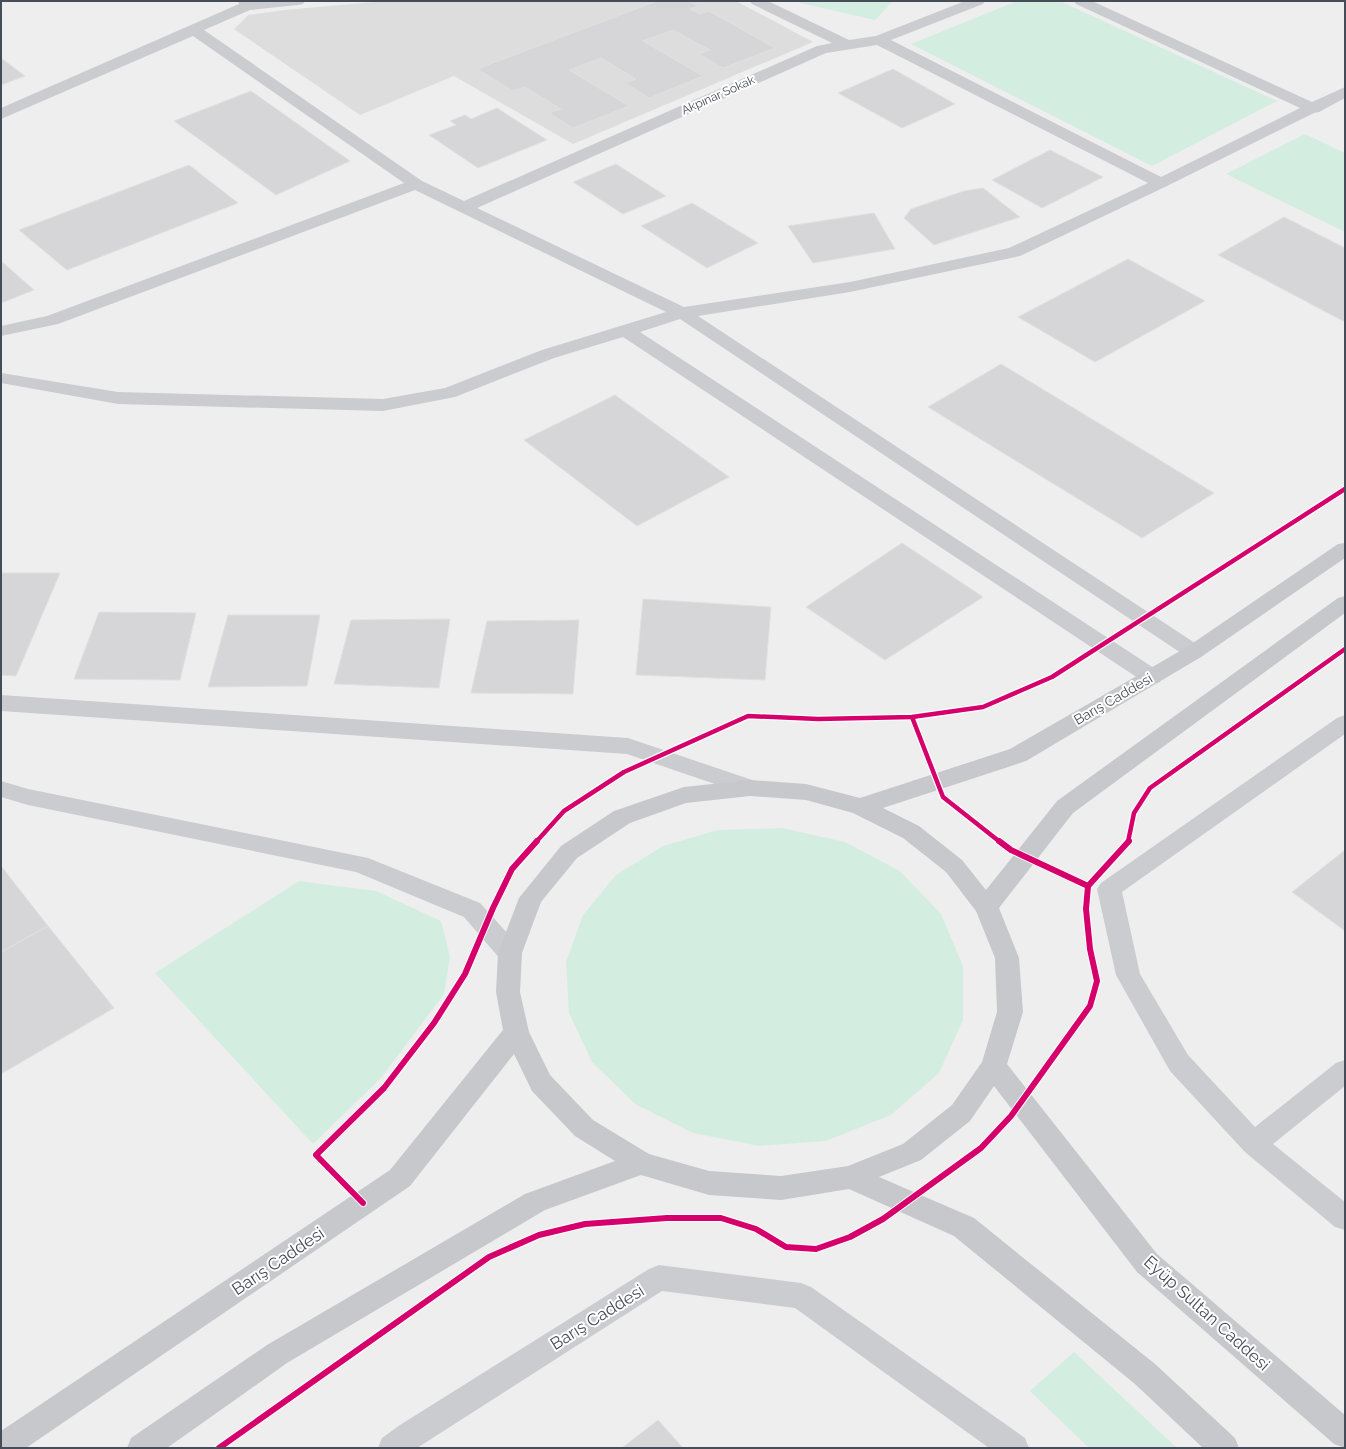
<svg xmlns="http://www.w3.org/2000/svg" width="1346" height="1449" viewBox="0 0 1346 1449" font-family="Raleway,sans-serif">
	<rect width="100%" height="100%" fill="#efeeee"/>
	<path fill="#ddd" d="M385,1h351l77,41 -240,102 -119,-68 -94,39 -126,-86 14,-14 37,-5z"/>
	<g fill="#d4ede1">
		<path d="M802,1h91l-18,19 -75,-17z"/>
		<path d="M1017,1h43l217,100 -125,65 -241,-122z"/>
		<path d="M1305,134l40,19v79l-119,-58z"/>
		<path d="M782,828l63,14 55,29 41,43 22,52v54l-24,53 -48,42 -65,26 -67,5 -66,-13 -58,-29 -43,-42 -23,-49 -3,-51 17,-47 33,-40 47,-29 55,-16z"/>
		<path d="M299,881l77,10 65,30 9,36 -6,37 -63,84 -68,66 -158,-171z"/>
		<path d="M1074,1352l103,96h-88l-59,-57z"/>
	</g>
	<g fill="#d6d6d8" stroke="#e0e0e1">
		<path d="M657,1h32l9,5 -8,3 10,5 9,-3 66,37 -52,20 -24,-14 11,-4 -37,-20 -30,11 60,35 -54,22 -24,-15 11,-4 -35,-21 -32,12 60,36 -56,22 -24,-15 12,-4 -36,-22 -12,4 -36,-22z"/>
		<path d="M1,58l24,18 -24,9z"/>
		<path d="M893,69l62,35 -53,24 -64,-35z"/>
		<path d="M251,91l99,70 -74,34 -102,-74z"/>
		<path d="M497,108l50,32 -69,28 -49,-33 27,-10 -6,-4 15,-6 6,4z"/>
		<path d="M1050,150l53,27 -61,31 -50,-28z"/>
		<path d="M616,164l50,32 -43,18 -50,-32z"/>
		<path d="M189,165l49,38 -171,67 -48,-40z"/>
		<path d="M983,188l37,29 -86,28 -30,-27 7,-9 53,-18z"/>
		<path d="M692,203l66,40 -51,25 -66,-42z"/>
		<path d="M874,213l21,36 -82,14 -25,-37z"/>
		<path d="M1284,217l61,31v74l-127,-67z"/>
		<path d="M1128,259l77,42 -110,61 -77,-45z"/>
		<path d="M1,261l33,29 -33,13z"/>
		<path d="M1001,364l213,129 -72,45 -214,-131z"/>
		<path d="M615,395l114,82 -92,49 -113,-86z"/>
		<path d="M902,543l81,54 -98,63 -79,-53z"/>
		<path d="M1,573h59l-44,103 -15,-1z"/>
		<path d="M643,599l128,8 -6,73 -129,-5z"/>
		<path d="M99,612l97,1 -16,67 -106,-1z"/>
		<path d="M228,615h92l-13,71 -99,1z"/>
		<path d="M450,619l-11,69 -105,-4 17,-64z"/>
		<path d="M579,620l-6,74 -102,-1 16,-72z"/>
		<path d="M1345,850v81l-53,-39z"/>
		<path d="M1,866l47,60 -47,26z"/>
		<path d="M48,926l66,82 -113,66v-122z"/>
		<path d="M658,1420l25,28h-61z"/>
	</g>
	<g fill="none" stroke-linecap="round" stroke-linejoin="round">
		<g fill="#cacccf" fill-rule="evenodd">
			<path d="M238,1h67l-2,3 -5,1 -48,5 -46,20 218,151 42,20 353,-155 15,-3 -80,-39 -2,-3h18l81,39 27,-4 89,-35h20l-2,3 -92,36 270,137 139,-69 -224,-104 -2,-3h18l220,101 33,-15v11l-26,14 -5,1 -147,73 -147,70 -170,36 -152,24 503,331 4,5 -4,5 -7,2 -7,-2 -507,-338 -40,13 520,340 3,5 -3,5 -8,2 -8,-2 -521,-345 -69,21 -99,39 -72,14 -265,-7 -117,-21v-10l117,19 265,7 62,-11 97,-38 124,-38 -251,-122 -357,134 -57,12v-10l46,-10 357,-133 -211,-147 -192,83v-11l238,-104zM877,45l271,138 -139,65 -159,34 -166,25 -207,-99 349,-155z"/>
			<path d="M1,695l627,43 130,44 3,6 -3,6 -8,2 -123,-42 -626,-43z"/>
			<path d="M1345,715v19l-223,158 18,82 48,81 67,72 81,-64 9,-3v26l-72,58 72,58v28l-10,-3 -90,-75 -75,-81 -54,-96 -19,-86 4,-6 236,-165z"/>
			<path d="M1,781l27,8 340,69 112,45 39,43 3,7 -3,7 -9,3 -9,-3 -37,-43 -108,-45 -328,-67 -27,-8z"/>
			<path d="M659,1265l142,18 10,4 214,151 4,10h-40l-194,-140 -133,-17 -245,157h-39l4,-10 18,-13 249,-156z"/>
		</g>
		<path fill="#c6c8cc" fill-rule="evenodd" d="M1345,543v15l-144,99 -175,104 -143,47 36,18 43,34 24,30 71,-89 281,-203 7,-2v17l-272,200 -74,95 20,50 4,54 -16,52 150,190 188,161v33l-11,-4 -197,-172 -143,-186 -24,35 -49,39 -42,17 95,41 181,146 80,74 4,10h-36l-68,-64 -181,-148 -105,-47 -68,11 -72,-5 -68,-20 -96,35 -258,153 -120,85h-40l4,-10 136,-93 258,-151 90,-33 -40,-25 -43,-45 -18,-37 -104,132 -384,262h-25v-17l389,-261 113,-140 -7,-38 2,-39 21,-55 42,-52 53,-35 70,-24 66,-7 56,4 54,14 150,-49 177,-102 151,-103zM750,796l56,4 47,13 50,25 43,34 30,39 19,47 2,54 -15,50 -30,43 -49,39 -55,22 -67,10 -72,-5 -60,-17 -56,-34 -43,-45 -21,-43 -9,-40 2,-39 19,-51 36,-44 53,-35 56,-20z"/>
		<g stroke="#fff" stroke-width="7">
			<g id="cycleway-far1">
				<path d="M912,717l31,80 57,45"/>
				<path d="M536,842l28,-31 60,-39 124,-56 70,3 94,-2 71,-10 69,-30 293,-188"/>
				<path d="M1128,842l6,-29 16,-25 195,-139"/>
			</g>
		</g>
		<g stroke="#fff" stroke-width="8">
			<g id="cycleway">
				<path d="M999,841l12,9 77,36"/>
				<path d="M363,1203l-47,-48 68,-67 50,-65 31,-49 28,-66 19,-39 25,-28"/>
				<path d="M219,1448l270,-191 50,-22 46,-11 82,-6h54l35,11 30,18 30,2 34,-12 33,-18 98,-71 30,-32 79,-110 7,-25 -7,-32 -4,-40 2,-23 41,-45"/>
			</g>
		</g>
		<use href="#cycleway-far1" stroke="#d6006c" stroke-width="4.5"/>
		<use href="#cycleway" stroke="#d6006c" stroke-width="6"/>
	</g>
	<g text-anchor="middle" stroke-width="4" stroke-linejoin="round" paint-order="stroke">
		<g font-size="12" fill="#464d59" stroke="#fff">
			<text transform="translate(718 95) rotate(-24)" y="4">Akpınar Sokak</text>
		</g>
		<g font-size="14" fill="#464d59" stroke="#fff">
			<text transform="translate(1113 699) rotate(-30)" y="5">Barış Caddesi</text>
		</g>
		<g font-size="17" fill="#464d59" stroke="#fff">
			<text transform="translate(278 1261) rotate(-34)" y="6">Barış Caddesi</text>
			<text transform="translate(1207 1313) rotate(42)" y="6">Eyüp Sultan Caddesi</text>
			<text transform="translate(597 1317) rotate(-32)" y="6">Barış Caddesi</text>
		</g>
	</g>
	<rect width="1346" height="1449" fill="none" stroke="#464d59" stroke-width="4"/>
</svg>
